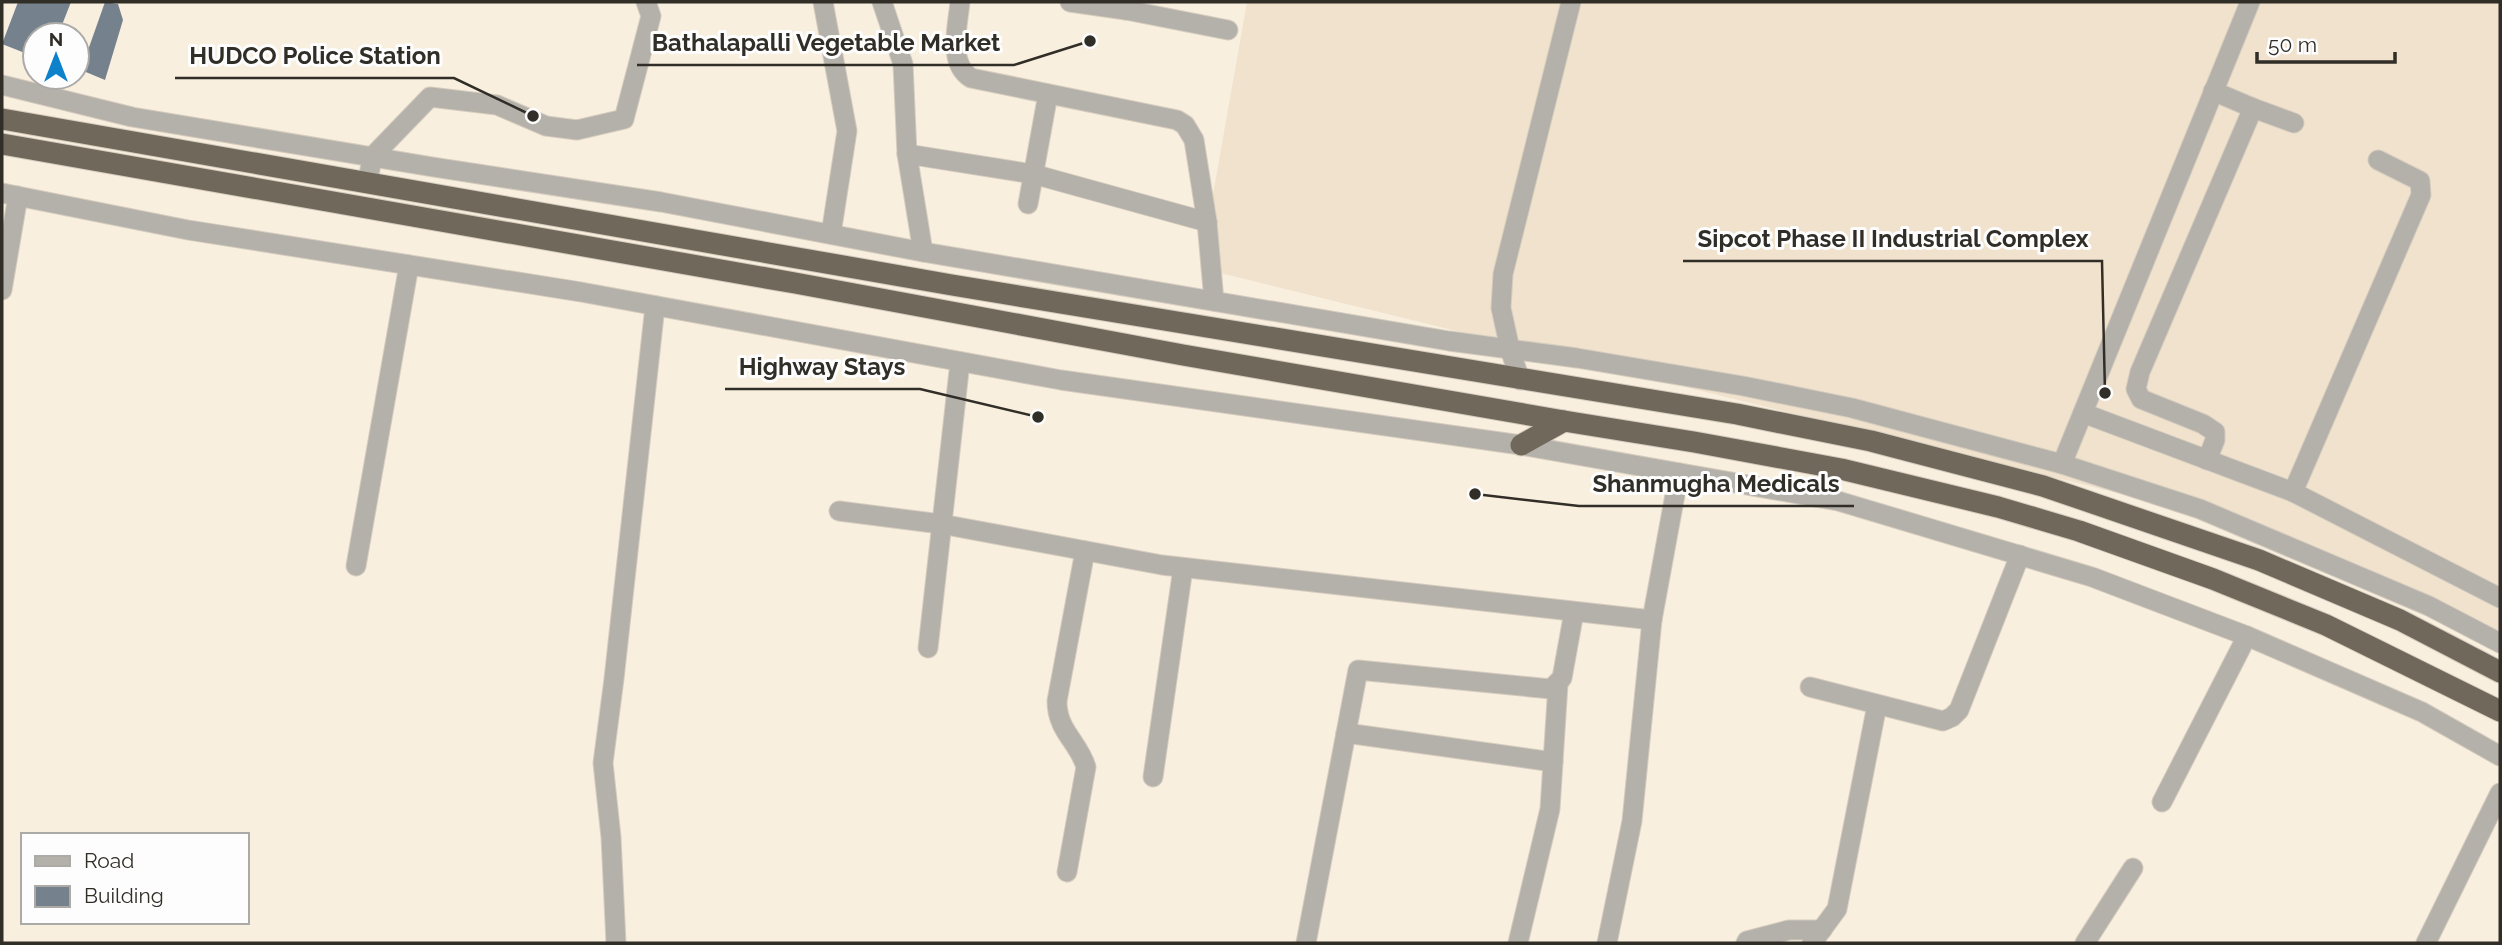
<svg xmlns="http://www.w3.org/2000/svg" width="2502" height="945" viewBox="0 0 2502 945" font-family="Raleway,sans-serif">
	<rect width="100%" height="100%" fill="#f9efdf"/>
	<path fill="#f0e2cd" d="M1247,2h1253v635l-280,-119 -1020,-250z"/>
	<g fill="#75828e">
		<path d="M18,2h53l-13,33h-23v22l-33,-13z"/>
		<path d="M105,2l13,2 5,16 -18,60 -24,-10z"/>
	</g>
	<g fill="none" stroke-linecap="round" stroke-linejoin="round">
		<g stroke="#d5ccbe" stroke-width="21">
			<g id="minor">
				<path d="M823,2l24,129 -16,103"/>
				<path d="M882,2l21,62 4,90 16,98"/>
				<path d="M960,2c-2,23 -13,61 11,76l206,42 8,5 9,15 13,82 7,79"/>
				<path d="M1070,2l56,8"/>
				<path d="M1127,2l-1,8 102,20"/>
				<path d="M2,85l130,32 301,50 228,35 262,50 526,89 128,17 166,28 109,22 210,56 138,45 229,97 71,37"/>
				<path d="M2213,91l40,17"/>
				<path d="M907,154l126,20 174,48"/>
				<path d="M368,182l4,-25 58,-60 67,8 49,21 31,4 47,-11 27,-103 -5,-14"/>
				<path d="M2,193l186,37 393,62 480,88 460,65 317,56 254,76 155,59 175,76 78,44"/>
				<path d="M1028,204l20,-110"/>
				<path d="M2,290l16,-94"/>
				<path d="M1520,380l-10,-31 -9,-41 2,-34 68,-272"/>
				<path d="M2083,413l210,79 207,106"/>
				<path d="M2207,460l8,-20v-8l-12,-8 -62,-25 -5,-10 4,-17 113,-264 41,15"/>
				<path d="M2062,464l188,-462"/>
				<path d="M2293,492l128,-297 -1,-14 -42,-21"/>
				<path d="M839,511l102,13 221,41 490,55"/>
				<path d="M356,566l53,-301"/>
				<path d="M928,648l32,-286"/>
				<path d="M1810,687l133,34 9,-4 7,-7 61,-155"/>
				<path d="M1346,733l207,29"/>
				<path d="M1153,777l30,-209"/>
				<path d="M2162,802l85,-166"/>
				<path d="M1067,872l19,-105c-8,-26 -29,-36 -29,-66l28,-150"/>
				<path d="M616,943l-5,-106 -8,-74 11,-84 41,-373"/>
				<path d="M1306,943l52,-273 193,19 11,-11 12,-66"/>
				<path d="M1518,943l32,-134 8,-125"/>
				<path d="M1607,943l25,-122 20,-201 27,-147"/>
				<path d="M1746,943l1,-2 42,-11h33"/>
				<path d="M1812,943l25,-34 40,-204"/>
				<path d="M2085,943l48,-75"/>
				<path d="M2426,943l74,-150"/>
			</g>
		</g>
		<g stroke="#d5ccbe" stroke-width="23">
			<g id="highway">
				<path d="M2,119l950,166 785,129 134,27 172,45 216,74 141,60 100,52"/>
				<path d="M2,144l793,139 388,72 381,66 130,21 147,27 157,38 81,24 134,48 113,46 174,86"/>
				<path d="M1521,445l43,-24"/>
			</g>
		</g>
		<use href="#minor" stroke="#b4b0aa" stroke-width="19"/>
		<use href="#highway" stroke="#70685a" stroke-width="21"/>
	</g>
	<path fill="none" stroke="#312d27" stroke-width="2.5" d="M1090 41L1014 65H637M533 116L454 78H175M2105 393L2102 261H1683M1038 417L920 389H725M1475 494L1579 506H1854"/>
	<g fill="#312d27" stroke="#fdfdfd" stroke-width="2.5">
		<circle cx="1090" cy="41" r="7"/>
		<circle cx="533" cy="116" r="7"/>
		<circle cx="2105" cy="393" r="7"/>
		<circle cx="1038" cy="417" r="7"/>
		<circle cx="1475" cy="494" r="7"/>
	</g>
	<g font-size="24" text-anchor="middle" font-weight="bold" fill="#312d27" stroke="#fdfdfd" stroke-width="6" stroke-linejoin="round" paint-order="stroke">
		<text x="826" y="51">Bathalapalli Vegetable Market</text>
		<text x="315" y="64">HUDCO Police Station</text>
		<text x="1893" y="247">Sipcot Phase II Industrial Complex</text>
		<text x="822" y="375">Highway Stays</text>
		<text x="1716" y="492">Shanmugha Medicals</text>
	</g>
	<rect width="2502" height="945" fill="none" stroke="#312d27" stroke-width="7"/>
	<rect x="21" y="833" width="228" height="91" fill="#fdfdfd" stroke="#abaaa7" stroke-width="2"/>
	<rect x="35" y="856" width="35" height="10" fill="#b4b0aa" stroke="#abaaa7" stroke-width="2"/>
	<text x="84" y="868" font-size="21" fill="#312d27">Road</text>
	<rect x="35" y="886" width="35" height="21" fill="#75828e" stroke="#abaaa7" stroke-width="2"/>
	<text x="84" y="903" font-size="21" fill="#312d27">Building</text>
	<g transform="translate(56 56)"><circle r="33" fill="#fdfdfd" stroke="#abaaa7" stroke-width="2"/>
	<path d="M0-5L12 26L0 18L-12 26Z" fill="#0d81ca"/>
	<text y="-10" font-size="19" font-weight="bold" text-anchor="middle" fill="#312d27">N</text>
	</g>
	<path d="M2257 52v10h138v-10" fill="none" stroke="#312d27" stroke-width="3.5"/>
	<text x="2268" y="52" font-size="21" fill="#312d27" stroke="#fdfdfd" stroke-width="5" paint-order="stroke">50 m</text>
</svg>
